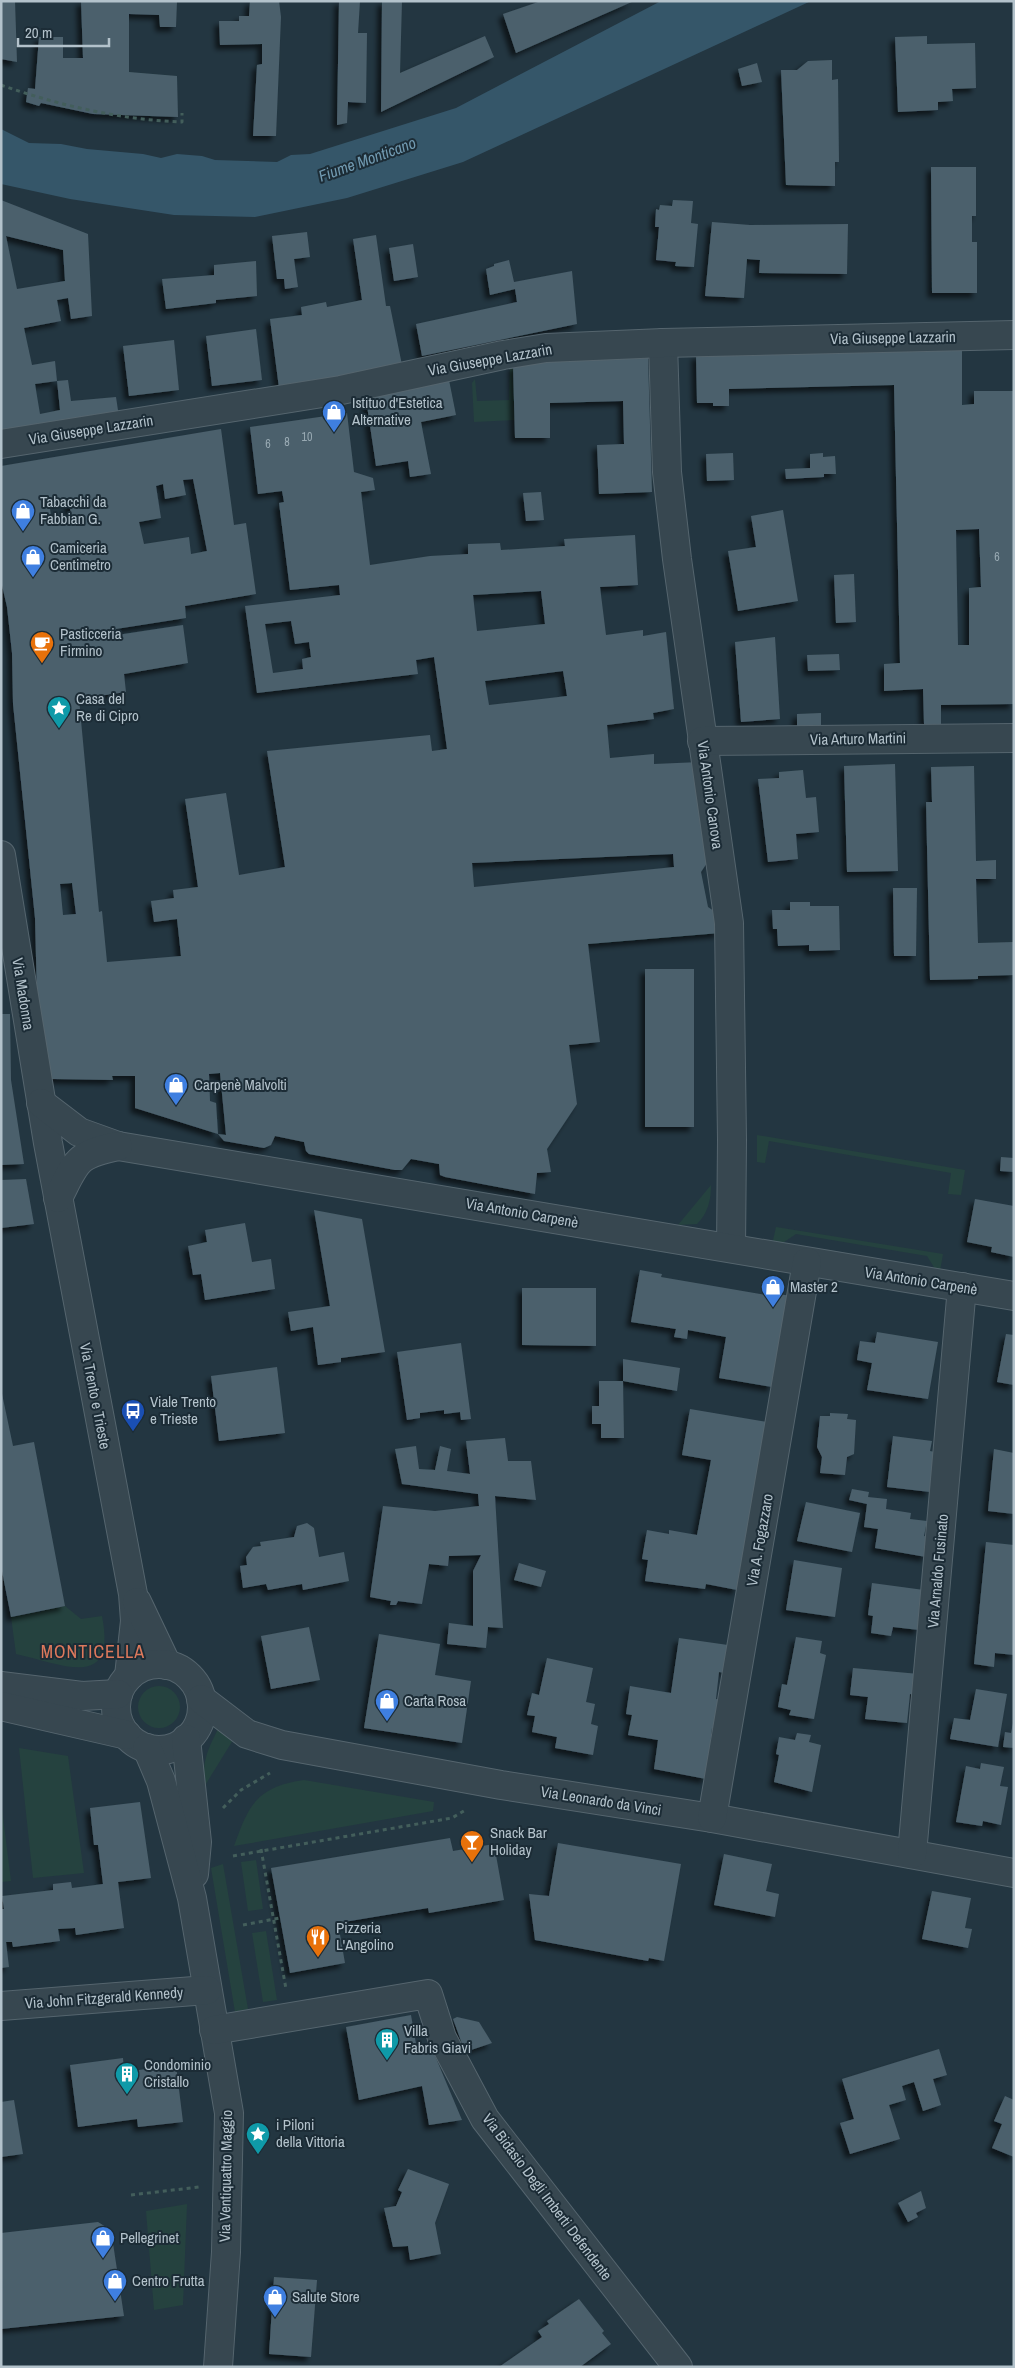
<svg xmlns="http://www.w3.org/2000/svg" width="1015" height="2368" viewBox="0 0 1015 2368" font-family="'Archivo Narrow',sans-serif">
	<defs>
		<filter id="shadow"><feDropShadow dx="-4.5" dy="4.5" stdDeviation="2.5" flood-color="#0009"/></filter>
	</defs>
	<rect width="100%" height="100%" fill="#233641"/>
	<g fill="#25423f">
		<path d="M510,365h3l2,55 -41,2 -2,-39 3,-4 2,22 32,-1z"/>
		<path d="M757,1135l208,35 -4,25 -13,-1 3,-21 -182,-32 -4,22 -8,-1z"/>
		<path d="M711,1185c0,15 -3,28 -14,39l-19,1z"/>
		<path d="M776,1227l167,27 -3,17 -3,1 -10,-16 -131,-22 -18,12 -6,-1z"/>
		<path d="M65,1606l16,13 21,-3c15,76 -40,48 -86,38l-5,-37z"/>
		<circle cx="159" cy="1707" r="21"/>
		<path d="M219,1727l14,13 -29,47c-2,-26 3,-36 15,-60z"/>
		<path d="M19,1748l49,8 16,117 -51,5z"/>
		<path d="M304,1780l130,22 -1,9 -199,35c15,-42 23,-59 70,-66z"/>
		<path d="M1,1801l10,80 -10,1z"/>
		<path d="M256,1860l7,49 -15,2 -7,-49z"/>
		<path d="M223,1864l25,145 -13,3 -24,-144z"/>
		<path d="M266,1931l11,69 -14,2 -11,-69z"/>
		<path d="M187,2204l-4,101 -29,5 -8,-99z"/>
	</g>
	<path fill="#355669" d="M661,1h150l-348,161 -116,36 -92,19 -81,-2 -104,-16 -69,-15v-55l28,14 32,1 26,5 56,5 18,4 16,-4 25,2 13,4 62,2 14,-7 19,-1 146,-46z"/>
	<g fill="#4b606c" fill-rule="evenodd" filter="url(#shadow)">
		<path d="M1,1h14l2,61 -16,-3z"/>
		<path d="M81,1h96l-1,26h-16l-1,-12 -30,-1v58l48,4 1,41 -85,-3 -52,-11 -2,3 -13,-4 2,-14 7,1 4,-52h24v21h20z"/>
		<path d="M250,1h29l2,16 -5,119h-23l4,-71 5,-1v-20l-42,1 -1,-24h20v-5h10z"/>
		<path d="M339,1h21l-2,32h9l-1,70 -18,-1 -1,21 -10,2z"/>
		<path d="M382,1h20l-2,72 85,-37 9,21 -113,55z"/>
		<path d="M541,1h93l-118,52 -13,-39z"/>
		<path d="M927,36v8l48,-1 1,45 -24,1 1,12 -15,1v8l-40,2 -3,-75z"/>
		<path d="M832,60v20l6,-1 1,83h-4v24l-49,-1 -5,-115h16l11,-9z"/>
		<path d="M757,63l5,19 -20,4 -4,-17z"/>
		<path d="M931,167h45v49h-4v26h5v51h-45z"/>
		<path d="M1,200l87,34 4,82 -21,3 -3,-21 -11,2 4,21 -37,7 8,37 23,-4 2,20 -22,3 5,30 20,-4 -3,-29 11,-1 3,21 45,-4 3,20 -118,17zM6,236l57,14 2,31 -48,8z"/>
		<path d="M673,200l20,1 -2,22 7,1 -4,43 -19,-1 1,-4 -20,-2 3,-33h-4l1,-18 3,1 1,-5 12,1z"/>
		<path d="M712,222l38,3 98,-1 -1,50 -88,-1 1,-13 -13,-1 -3,39 -39,-2z"/>
		<path d="M307,232l3,25 -16,2 4,28 -13,2 -1,-10h-7l-5,-43z"/>
		<path d="M376,235l10,71h4l12,59 -123,23 -9,-69 32,-4 -1,-8 25,-5 1,5 35,-7 -9,-61z"/>
		<path d="M413,244l5,33 -24,4 -5,-33z"/>
		<path d="M509,260l5,22 58,-11 5,53 -155,32 -6,-32 101,-22 -2,-13 -25,6 -4,-26 8,-3v-2z"/>
		<path d="M256,261l1,35 -41,4v3l-50,6 -4,-30 52,-4v-10z"/>
		<path d="M256,329l6,51 -50,6 -6,-50z"/>
		<path d="M174,340l5,50 -50,6 -6,-50z"/>
		<path d="M962,347v58l12,-1v-13h40v313l-73,1v19h-17l-1,-35 -39,2v-27l16,-1 -6,-278 -165,4v17h-16v-3h-16l-1,-48zM979,529l2,58 -12,1v57h-11l-2,-115z"/>
		<path d="M648,358l4,134 -53,2 -2,-49 27,-1 -1,-43 -73,2v35h-35l-2,-73 24,-1v-3z"/>
		<path d="M449,380l7,35 -35,7 10,52 -21,3 -2,-16 -32,5 -10,-67z"/>
		<path d="M347,413l7,59 19,6 2,12 -14,2 9,73 60,-9 38,-2v-10l32,-1 1,7 64,-4 -1,-7 71,-4 3,50 -38,2 6,48 37,-5v6l23,-4 8,77 -21,4 1,6 -47,6 3,33 44,-4v10l46,-2 9,98 -8,12 7,35 6,4 6,22 -132,11 12,98 -31,3 8,59 -30,45 4,23 -14,1 -2,21 -90,-17 -5,-2 -1,-11 -28,-5 -9,11h-7l-86,-16 -3,-3 -2,-9 -29,-6 -4,9 -7,3 -40,-7 -6,-7 8,1 -6,-62 -11,1 1,27 6,2 2,31 -83,-26v-32h-23l1,4 -61,-1 -13,-3 -4,-158 -22,-214 -1,-51 -5,-46 -6,-26v-115l220,-37 13,96 12,-2 10,71 -71,12 1,12 -70,11 1,6 66,-10 5,38 -64,11 2,18 -47,7 20,213 3,-1 5,51 74,-6 -4,-37 -23,3 -3,-21 23,-3 -1,-8 25,-3 -13,-88 41,-6 13,82 46,-8 -18,-116 163,-16 2,16 15,-2 -13,-92 -18,3 2,14 -161,19 -12,-87 95,-11 -1,-10 -49,5 -11,-87 5,-1 -2,-11 -24,3 -8,-67zM193,479l14,72 -16,3 -2,-17 -45,7 -5,-22 22,-4 -5,-32 7,-2 2,15 21,-4 -3,-15zM68,498l4,21 -9,2 -2,-7 -10,2 -2,-15zM541,591l4,33 -68,7 -4,-36zM291,621l4,23 14,-2 2,15 -9,2 1,10 -30,4 -8,-49zM563,671l4,25 -78,9 -4,-24zM673,854l1,13 -200,20 -2,-24zM72,883l4,31 -13,1 -3,-31z"/>
		<path d="M733,453l1,27 -27,1 -1,-27z"/>
		<path d="M823,453v4l12,-1 1,18h-12v3l-38,2 -1,-10 25,-1v-14z"/>
		<path d="M541,492l3,28 -18,1 -3,-28z"/>
		<path d="M783,510l15,91 -60,10 -10,-60 28,-4 -5,-31z"/>
		<path d="M854,574l2,48 -20,1 -2,-48z"/>
		<path d="M775,637l5,82 -39,3 -6,-80z"/>
		<path d="M839,654l1,16 -32,1 -1,-16z"/>
		<path d="M821,713v15h-24v-14z"/>
		<path d="M895,764l3,107 -51,1 -3,-106z"/>
		<path d="M974,766l2,95 20,-1v19h-20l2,64 36,-1v33l-36,1v3l-48,1 -4,-178h6l-1,-35z"/>
		<path d="M803,770l3,28 10,-1 3,35 -23,2 2,25 -30,3 -10,-83 21,-1v-6z"/>
		<path d="M893,888h24l-1,68h-22z"/>
		<path d="M790,902h20v4h29l1,44 -31,1v-6l-31,1 -1,-17h-4l-1,-19h18z"/>
		<rect x="645" y="969" width="49" height="158"/>
		<path d="M1,1014h9l1,66 13,84 -23,1z"/>
		<path d="M1001,1157l13,1v14l-14,-1z"/>
		<path d="M26,1179l8,45 -33,4v-48z"/>
		<path d="M975,1199l39,7v51l-23,-5 1,-5 -25,-5z"/>
		<path d="M314,1210l48,9 23,133 -44,6v4l-23,3 -5,-38 -22,4 -3,-19 42,-6z"/>
		<path d="M245,1223l7,39 19,-3 4,30 -70,11 -4,-26 -8,1 -5,-29 19,-4 -2,-12z"/>
		<path d="M640,1270l22,4 -1,3 105,18 1,-3 24,4 -19,91 -53,-9 7,-41 -38,-7 -1,9 -13,-2 2,-8 -45,-7z"/>
		<path d="M522,1288h74v58l-74,-1z"/>
		<path d="M877,1332l61,10 -10,57 -61,-9 5,-27 -15,-3 3,-19 15,2z"/>
		<path d="M1006,1334l8,1v50l-17,-3z"/>
		<path d="M461,1343l10,76 -10,1 -1,-8 -16,2v-4l-24,3v5l-13,2 -10,-68z"/>
		<path d="M623,1359l57,9 -3,23 -54,-10z"/>
		<path d="M277,1367l8,66 -66,8 -8,-65z"/>
		<path d="M599,1381h24l1,57h-23v-14h-9v-18h7z"/>
		<path d="M1,1389l12,57 21,-4 31,164 -54,11 -10,-51z"/>
		<path d="M690,1409l77,13 -30,168 -31,-6 -1,5 -60,-8 3,-21 -6,-1 5,-29 22,4v-4l28,5 14,-75 -29,-5z"/>
		<path d="M830,1413l18,1 -1,5 9,1 -2,34 -7,3 -2,18 -25,-2 2,-16 -5,-10 3,-31h10z"/>
		<path d="M893,1436l39,5 -2,10 5,1 -5,40 -43,-5z"/>
		<path d="M505,1438l3,23h23l5,39 -41,-4 8,132 -15,-1 -2,21 -39,-4 2,-21 24,3v-55l8,-16 -32,1 -1,10 -19,-2 -7,40 -24,-3 -2,4h-6l1,-4 -21,-4 13,-91 52,5 44,-5 -1,-12 -76,-10 -7,-35 21,-3 3,23 16,1 5,-24 11,3 -4,22 23,3 -4,-33z"/>
		<path d="M994,1449l20,4v61l-26,-3z"/>
		<path d="M852,1489l17,3 -1,5 19,2 -1,10 25,4 -1,6 17,2 -3,15 5,1 -3,20 -51,-9 3,-19 -14,-2 3,-23 -18,-4z"/>
		<path d="M806,1502l54,11 -8,39 -55,-11z"/>
		<path d="M307,1523l7,5 5,29 25,-5 5,29 -46,9 -1,-6 -34,6 -2,-6 -23,4 -3,-22 7,-1 -1,-8 7,-10 8,-1 -1,-4 34,-5 3,-11z"/>
		<path d="M986,1542l28,3v110l-19,-2 -1,14 -20,-3z"/>
		<path d="M794,1560l48,8 -7,49 -49,-7z"/>
		<path d="M519,1563l27,8 -5,16 -27,-7z"/>
		<path d="M872,1583l52,7 -5,40 -26,-3 -2,9 -20,-3 2,-17 -5,-1z"/>
		<path d="M309,1627l11,53 -49,9 -10,-53z"/>
		<path d="M379,1634l61,10 -5,31 36,6 -9,62 -98,-15z"/>
		<path d="M796,1637l26,4 -2,12 6,2 -12,64 -25,-4 2,-5 -13,-3 4,-23 5,1z"/>
		<path d="M679,1638l49,7 -4,28 -5,-1 -3,27 7,1 -5,28h-6l-6,51 -52,-10 4,-29 -30,-5 4,-20 -6,-1 4,-28 41,7z"/>
		<path d="M547,1658l46,10 -7,34 9,2 -4,20 7,2 -5,29 -38,-7 2,-11 -25,-5 3,-16 -8,-1 5,-22 7,2z"/>
		<path d="M853,1668l66,6 -2,21 -7,-1 -3,29 -42,-4 3,-22 -18,-2z"/>
		<path d="M976,1689l31,5 -9,53 -48,-8 4,-21 16,2z"/>
		<path d="M1013,1723l1,25 -11,-1 2,-15 6,1z"/>
		<path d="M797,1733l14,2 -2,7 12,3 -9,47 -38,-10 5,-27 -3,-1 3,-17 16,3z"/>
		<path d="M981,1763l23,4 -4,19 8,1 -7,38 -18,-4 -1,5 -26,-4 10,-56 14,3z"/>
		<path d="M140,1802l11,76 -33,4 6,46 -48,7 -1,-7 -17,1 2,12 -47,6 -1,-5h-6l3,25 -8,1v-59h3l-2,-13 51,-6v-6l18,-2 1,6 31,-4 -5,-39h-4l-4,-37z"/>
		<path d="M450,1838l3,13 41,-7 10,56 -75,13 -1,-5 -90,15 7,40 -55,10 -19,-105z"/>
		<path d="M558,1843l123,21 -17,97 -15,-3 -1,3 -113,-21 -6,-46 20,2z"/>
		<path d="M724,1854l48,10 -6,27 13,3 -4,23 -61,-12z"/>
		<path d="M932,1891l39,7 -6,30 7,1 -4,19 -46,-9z"/>
		<path d="M411,2015l7,40 15,-4 29,69 -33,5 -7,-39 -63,14 -13,-73z"/>
		<path d="M457,2017l22,5 13,21 -27,9 -12,-33z"/>
		<path d="M939,2049l8,26 -14,4 8,26 -18,6 -9,-29 -12,4 4,14 -17,5 11,34 -50,15 -10,-31 14,-4 -12,-40z"/>
		<path d="M123,2058l1,14 52,-7 7,57 -45,5 -1,-8 -59,8 -8,-62z"/>
		<path d="M1005,2096l9,4v57l-22,-9 10,-24 -8,-3z"/>
		<path d="M14,2100l9,54 -22,3v-55z"/>
		<path d="M408,2169l41,15 -14,39 6,31 -31,6 -2,-14 -15,1 -9,-39 12,-2 6,-14 -4,-2z"/>
		<path d="M921,2191l5,17 -10,5 2,4 -10,5 -10,-19z"/>
		<path d="M98,2222l13,8 13,86 -123,13v-96z"/>
		<path d="M274,2277l43,3 -6,77 -42,-3z"/>
		<path d="M579,2299l25,32 -2,2 9,11 -8,6 -23,17h-81l43,-30 -4,-6 11,-7 -2,-3z"/>
	</g>
	<g fill="none" stroke-linecap="round" stroke-linejoin="round">
		<g stroke="#55656e" stroke-width="30">
			<g id="minor">
				<path d="M663,343l4,129 10,87 52,364 3,217 -1,108"/>
				<path d="M1,444l340,-54 162,-35 43,-7 117,-5 351,-8"/>
				<path d="M702,741l312,-3"/>
				<path d="M1,855l47,288 85,451 2,27 -6,55"/>
				<path d="M41,1103l38,29 39,14 896,150"/>
				<path d="M58,1198c19,-37 17,-43 60,-52"/>
				<path d="M137,1602l30,63"/>
				<circle cx="159" cy="1707" r="43"/>
				<path d="M1,1686l81,10 36,-2"/>
				<path d="M201,1699l46,35 35,11 219,40 211,33 302,55"/>
				<path d="M1,1706l126,29"/>
				<path d="M186,1739l11,103 -3,32"/>
				<path d="M147,1748l14,33 31,117 37,215 -3,139 -8,115"/>
				<path d="M712,1818l95,-556"/>
				<path d="M912,1854l50,-567"/>
				<path d="M1,2006l206,-16"/>
				<path d="M214,2030l214,-36 14,44 43,81 193,248"/>
			</g>
		</g>
		<g stroke="#435e5b" stroke-width="3" stroke-dasharray="4 4" stroke-linecap="butt">
			<path d="M1,85c57,20 120,35 181,37v-9"/>
			<path d="M223,1808l18,-18 29,-17"/>
			<path d="M261,1849l25,140"/>
			<path d="M233,1856l219,-38 15,-9"/>
			<path d="M243,1925l37,-7"/>
			<path d="M131,2195l68,-8"/>
		</g>
		<use href="#minor" stroke="#374750" stroke-width="28"/>
	</g>
	<defs>
		<g id="shop-pin" transform="scale(1.25)"><path d="M0 17L-7.5 6A9.5 9.5 0 1 1 7.5 6Z" fill="#3f7fe0" stroke="#1c2c36"/><path d="M-5-2.5h2.3a2.7 3.5 0 0 1 5.4 0H5L5.5 6h-11ZM-1.5-2.5h3a1.5 2.3 0 0 0-3 0Z" fill="#fff"/></g>
		<g id="cafe-pin" transform="scale(1.25)"><path d="M0 17L-7.5 6A9.5 9.5 0 1 1 7.5 6Z" fill="#e8710a" stroke="#1c2c36"/><path d="M-5.5-4.5H6V0H3Q3 3.5 0 3.5H-2.5Q-5.5 3.5-5.5 0ZM3-3.2v2h1.7v-2ZM-6 4.5H4V6H-6Z" fill="#fff"/></g>
		<g id="sight-pin" transform="scale(1.25)"><path d="M0 17L-7.5 6A9.5 9.5 0 1 1 7.5 6Z" fill="#0f9aa8" stroke="#1c2c36"/><path d="M0-6L1.8-2.2L6-1.7L2.9 1.2L3.7 5.4L0 3.3L-3.7 5.4L-2.9 1.2L-6-1.7L-1.8-2.2Z" fill="#fff"/></g>
		<g id="bus-pin" transform="scale(1.25)"><path d="M0 17L-7.5 6A9.5 9.5 0 1 1 7.5 6Z" fill="#1a4fb4" stroke="#1c2c36"/><path d="M-5-6H5V4H4V6H2V4H-2V6H-4V4H-5ZM-3.5-4V0h7V-4ZM-3.5 1.2v1.5H-2V1.2ZM2 1.2v1.5H3.5V1.2Z" fill="#fff"/></g>
		<g id="bar-pin" transform="scale(1.25)"><path d="M0 17L-7.5 6A9.5 9.5 0 1 1 7.5 6Z" fill="#e8710a" stroke="#1c2c36"/><path d="M-6-5H6L.8 .8V4.5H3.5V6h-7V4.5H-.8V.8Z" fill="#fff"/></g>
		<g id="restaurant-pin" transform="scale(1.25)"><path d="M0 17L-7.5 6A9.5 9.5 0 1 1 7.5 6Z" fill="#e8710a" stroke="#1c2c36"/><path d="M-5-6h1v4h1v-4h1v4h1v-4h1v5L-1.5 .5V6h-2V.5L-5-1ZM5-6V6H3V1.5H1.5Q1.5-4 5-6Z" fill="#fff"/></g>
		<g id="building-pin" transform="scale(1.25)"><path d="M0 17L-7.5 6A9.5 9.5 0 1 1 7.5 6Z" fill="#0f9aa8" stroke="#1c2c36"/><path d="M-4-6H4V6H1V3H-1V6H-4ZM-2.5-4.3h1.7v1.8h-1.7ZM.8-4.3h1.7v1.8H.8ZM-2.5-1h1.7V.8h-1.7ZM.8-1h1.7V.8H.8Z" fill="#fff"/></g>
	</defs>
	<g fill-rule="evenodd">
		<use href="#shop-pin" x="334" y="412"/>
		<use href="#shop-pin" x="23" y="511"/>
		<use href="#shop-pin" x="33" y="557"/>
		<use href="#cafe-pin" x="42" y="643"/>
		<use href="#sight-pin" x="59" y="708"/>
		<use href="#shop-pin" x="176" y="1085"/>
		<use href="#shop-pin" x="773" y="1287"/>
		<use href="#bus-pin" x="133" y="1411"/>
		<use href="#shop-pin" x="387" y="1701"/>
		<use href="#bar-pin" x="472" y="1842"/>
		<use href="#restaurant-pin" x="318" y="1937"/>
		<use href="#building-pin" x="387" y="2040"/>
		<use href="#building-pin" x="127" y="2074"/>
		<use href="#sight-pin" x="258" y="2134"/>
		<use href="#shop-pin" x="103" y="2238"/>
		<use href="#shop-pin" x="115" y="2281"/>
		<use href="#shop-pin" x="275" y="2297"/>
	</g>
	<g text-anchor="middle" stroke-width="4" stroke-linejoin="round" paint-order="stroke">
		<g font-size="12" fill="#99aab3">
			<text x="307" y="441">10</text>
			<text x="287" y="446">8</text>
			<text x="268" y="448">6</text>
			<text x="997" y="561">6</text>
		</g>
		<g font-size="15" fill="#b3c2cb" stroke="#1c2c36">
			<text transform="translate(893 338) rotate(-1)" y="5">Via Giuseppe Lazzarin</text>
			<text transform="translate(490 360) rotate(-10)" y="5">Via Giuseppe Lazzarin</text>
			<text transform="translate(91 430) rotate(-9)" y="5">Via Giuseppe Lazzarin</text>
			<text transform="translate(858 739) rotate(-1)" y="5">Via Arturo Martini</text>
			<text transform="translate(710 795) rotate(82)" y="5">Via Antonio Canova</text>
			<text transform="translate(23 994) rotate(81)" y="5">Via Madonna</text>
			<text transform="translate(522 1213) rotate(10)" y="5">Via Antonio Carpenè</text>
			<text transform="translate(921 1281) rotate(9)" y="5">Via Antonio Carpenè</text>
			<text transform="translate(95 1396) rotate(79)" y="5">Via Trento e Trieste</text>
			<text transform="translate(760 1540) rotate(-80)" y="5">Via A. Fogazzaro</text>
			<text transform="translate(938 1571) rotate(-85)" y="5">Via Arnaldo Fusinato</text>
			<text transform="translate(601 1801) rotate(9)" y="5">Via Leonardo da Vinci</text>
			<text transform="translate(104 1998) rotate(-4)" y="5">Via John Fitzgerald Kennedy</text>
			<text transform="translate(226 2176) rotate(-89)" y="5">Via Ventiquattro Maggio</text>
			<text transform="translate(547 2197) rotate(53)" y="5">Via Bidasio Degli Imberti Defendente</text>
		</g>
		<g font-size="15" fill="#b3c2cb" stroke="#1c2c36" text-anchor="start">
			<text x="352" y="408">Istituo d'Estetica<tspan x="352" dy="17">Alternative</tspan></text>
			<text x="40" y="507">Tabacchi da<tspan x="40" dy="17">Fabbian G.</tspan></text>
			<text x="50" y="553">Camiceria<tspan x="50" dy="17">Centimetro</tspan></text>
			<text x="60" y="639">Pasticceria<tspan x="60" dy="17">Firmino</tspan></text>
			<text x="76" y="704">Casa del<tspan x="76" dy="17">Re di Cipro</tspan></text>
			<text x="194" y="1090">Carpenè Malvolti</text>
			<text x="790" y="1292">Master 2</text>
			<text x="150" y="1407">Viale Trento<tspan x="150" dy="17">e Trieste</tspan></text>
			<text x="404" y="1706">Carta Rosa</text>
			<text x="490" y="1838">Snack Bar<tspan x="490" dy="17">Holiday</tspan></text>
			<text x="336" y="1933">Pizzeria<tspan x="336" dy="17">L'Angolino</tspan></text>
			<text x="404" y="2036">Villa<tspan x="404" dy="17">Fabris Giavi</tspan></text>
			<text x="144" y="2070">Condominio<tspan x="144" dy="17">Cristallo</tspan></text>
			<text x="276" y="2130">i Piloni<tspan x="276" dy="17">della Vittoria</tspan></text>
			<text x="120" y="2243">Pellegrinet</text>
			<text x="132" y="2286">Centro Frutta</text>
			<text x="292" y="2302">Salute Store</text>
		</g>
		<g font-size="16" font-style="italic" fill="#719ab1" stroke="#1c2c36">
			<text transform="translate(367 159) rotate(-20)" y="6">Fiume Monticano</text>
		</g>
		<g font-size="18" letter-spacing="1" fill="#dd795c" stroke="#1c2c36">
			<text x="93" y="1658">MONTICELLA</text>
		</g>
	</g>
	<rect width="1015" height="2368" fill="none" stroke="#b3c2cb" stroke-width="5"/>
	<path d="M18 38v8h91v-8" fill="none" stroke="#b3c2cb" stroke-width="2.5"/>
	<text x="25" y="38" font-size="15" fill="#b3c2cb" stroke="#1c2c36" stroke-width="4" paint-order="stroke">20 m</text>
</svg>
